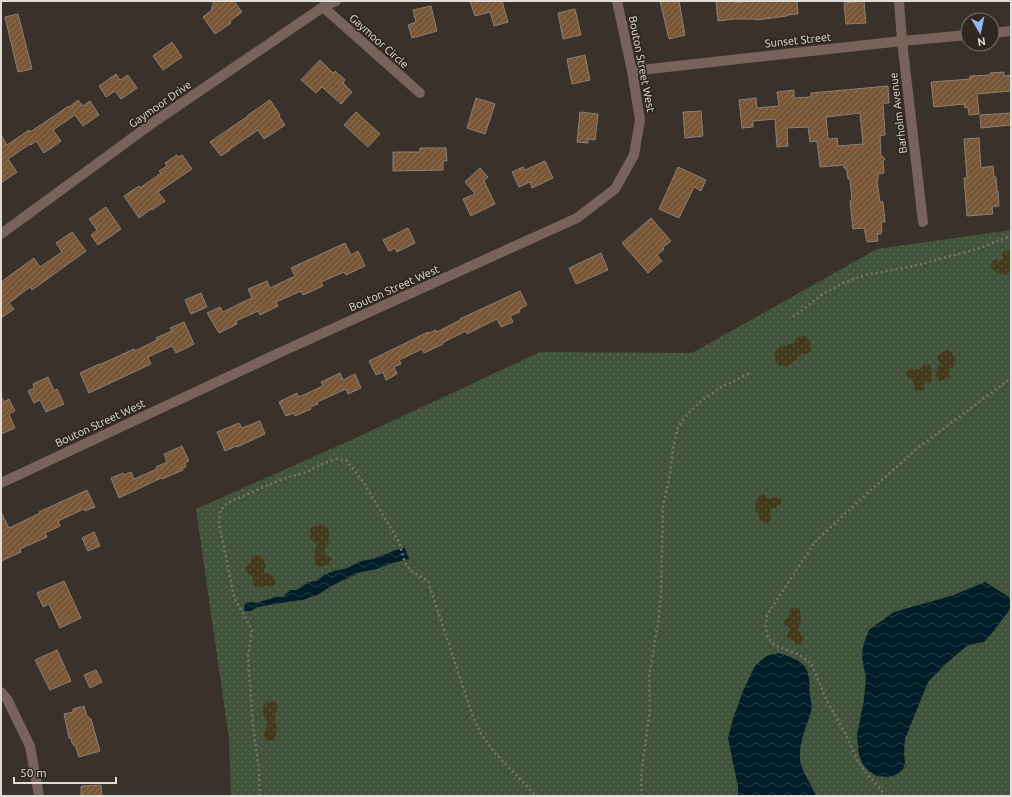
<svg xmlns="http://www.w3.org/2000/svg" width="1012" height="797" viewBox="0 0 1012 797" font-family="Ubuntu,sans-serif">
	<defs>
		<pattern id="green-dots" width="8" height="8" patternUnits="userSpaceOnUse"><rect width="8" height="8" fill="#41533b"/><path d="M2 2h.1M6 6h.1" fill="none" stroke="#5c6b57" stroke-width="1.8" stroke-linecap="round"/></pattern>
		<pattern id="sand-dots" width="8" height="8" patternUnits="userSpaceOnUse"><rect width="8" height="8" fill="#423a1a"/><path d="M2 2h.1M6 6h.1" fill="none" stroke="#5d563b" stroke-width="1.8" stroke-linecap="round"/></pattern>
		<pattern id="water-waves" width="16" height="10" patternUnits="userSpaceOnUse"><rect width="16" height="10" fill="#011e28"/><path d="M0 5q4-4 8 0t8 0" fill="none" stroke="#263e46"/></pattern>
		<pattern id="building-hatch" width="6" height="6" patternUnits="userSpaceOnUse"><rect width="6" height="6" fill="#795635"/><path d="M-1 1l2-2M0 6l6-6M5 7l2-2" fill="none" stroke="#8c6e52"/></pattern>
	</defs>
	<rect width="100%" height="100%" fill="#39312a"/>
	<path fill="url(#green-dots)" d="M1011,230v566h-780l-2,-57 -33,-230 164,-73 180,-84 152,1 185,-104z"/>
	<g fill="url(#sand-dots)">
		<path d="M1011,250v10l-1,1 1,6 -3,7 -3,1c-5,-1 -12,-4 -14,-9l1,-4 3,-3 3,2 5,-1 -1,-7 4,-2z"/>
		<path d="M805,336l6,6v9l-6,3 -7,1 1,2 -10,9h-9c-5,-4 -6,-7 -5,-14l5,-5 14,-4 4,-6z"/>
		<path d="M948,350c9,6 9,14 1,20l1,7 -10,4 -3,-2 -1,-3 1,-8 3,-3v-3l-2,-2 -1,-4 8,-5z"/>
		<path d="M927,364c7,3 4,10 5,16l-2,3c-5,-1 -7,1 -6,6l-1,2h-7l-2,-3 -1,-8 -5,-3 -2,-3 2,-4 5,-1 6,1 5,-5z"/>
		<path d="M762,495h3l1,3c6,1 8,-3 15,1 2,7 -6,9 -11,10 -1,7 3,8 -1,14l-7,-1 -3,-4v-4c-7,-5 -3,-9 -2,-16z"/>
		<path d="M319,525c11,0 11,7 9,16 0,4 -5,9 -3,13 0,2 3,2 5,3l2,3 -4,5 -10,2c-7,-7 -2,-15 -1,-23 -5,-6 -10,-6 -6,-16z"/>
		<path d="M257,555l6,3 3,8 -2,5v2c8,2 12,2 11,12 -6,3 0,1 -7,1 -7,1 -12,4 -16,-4l1,-5 -1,-2 -5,-2 -2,-5 1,-2 4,-2 2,-8z"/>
		<path d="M793,608h3l4,2 1,12 -3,5v3c4,6 11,12 -1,15l-2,-1 -2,-4 -4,-1 -2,-3 3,-8 -6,-3v-2l2,-5 3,-1 1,-7z"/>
		<path d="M272,701l3,1 2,2c1,4 -1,9 -2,13 0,9 4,13 -1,23l-3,1 -5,-1c-4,-6 0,-9 1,-16 -2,-10 -11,-18 5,-23z"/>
	</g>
	<g fill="url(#water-waves)">
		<path d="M405,548l4,11 -17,4 -15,6 -16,3 -28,13 -14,9 -16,6 -10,1 -36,6 -6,4h-7l1,-8 6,-1 5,1 20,-6h7l7,-7h7l11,-8 9,-1 7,-6 10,-4 10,-2 18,-8 11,-2 23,-9z"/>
		<path d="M985,582l24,15 2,9 -3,6 -16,21 -8,9 -16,3 -20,17 -20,20 -23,57 -1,14 1,10 -2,6 -7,6 -8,2 -11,-1 -8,-5 -6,-6 -4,-10 -2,-20 7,-35 2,-23 -4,-19 1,-12 6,-16 25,-18 60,-17z"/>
		<path d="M779,653c14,5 28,8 30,25 1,5 0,11 1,16 0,5 3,13 1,18 -5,15 -12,31 -11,47 1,12 12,26 16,37h-78v-9l-10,-49 5,-19 10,-28 12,-25 11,-10z"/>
	</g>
	<g fill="url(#building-hatch)" stroke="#8a8078" fill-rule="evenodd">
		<path d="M214,1h20l8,11 -12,9 1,2 -16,11 -12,-17 8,-6z"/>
		<path d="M470,1h32l6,21 -14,4 -4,-14 -15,4z"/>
		<path d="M660,1h19l6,34 -16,4z"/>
		<path d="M716,1h18v2l14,-2h49l1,13 -11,1v1l-31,4 -1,-1h-21l-16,2z"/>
		<path d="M864,1l2,22 -20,1 -2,-21z"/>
		<path d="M431,6l6,25 -25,7 -4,-13 8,-3 -3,-12z"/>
		<path d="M575,9l6,26 -18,4 -5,-26z"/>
		<path d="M18,14l14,55 -14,3 -13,-55z"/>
		<path d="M172,42l10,15 -19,13 -10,-14z"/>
		<path d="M585,55l5,25 -18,4 -5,-25z"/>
		<path d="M320,60l13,13 2,-2 10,9 -2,3 9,9 -11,12 -19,-17 -6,6 -15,-13z"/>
		<path d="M1004,72v4l7,-1v16l-34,3 2,20 -10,1 -1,-8 -3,1 -1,-4 -30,3 -3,-25 39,-3v-3l20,-1v-2z"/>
		<path d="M116,74l4,6 8,-5 9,13 -16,11 -6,-8 -9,6 -7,-11z"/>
		<path d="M888,86l1,17h-6l2,32 -5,1 1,19 4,4 -2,2 1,12 -6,1v7h-1l3,21h3l2,20h-4l1,9 -1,1v2h-4l1,7 -11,1 -3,-14 -11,1 -3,-28 2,-1 -2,-21h-2l-1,-9h-1v-2h-2v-3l-24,2 -3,-26 -7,1 -2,-15 -21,1 1,18 -11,1 -2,-28 -22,2v6l-11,1 -3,-28 17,-2 1,10 22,-2 -2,-14 17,-2v8l17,-1v-4zM860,113l3,31 -25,2 -1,-8 -9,1 -2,-22z"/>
		<path d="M476,98l19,6 -10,30 -18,-6z"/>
		<path d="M78,100l5,6 7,-5 9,14 -16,11 -8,-11 -22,15 8,11 -17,12 -8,-12 -5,4 -1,-1 -22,15 9,13 -16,11v-48l6,10 22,-15 1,2 39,-26v1z"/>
		<path d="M270,100l10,15 -1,1 6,9 -21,14 -6,-9 -28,19v1l-9,6 -11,-14 38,-26v-1z"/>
		<path d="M701,111l2,25 -18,2 -2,-26z"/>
		<path d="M356,112l24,22 -12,13 -24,-22z"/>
		<path d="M580,112l18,2 -3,26 -7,-1v4l-11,-1z"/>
		<path d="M1011,113v12l-30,3 -1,-13z"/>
		<path d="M979,138l2,30 12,-2 1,11h2l1,14h1l1,15 -7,1 1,7 -26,2 -3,-38h3l-3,-39z"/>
		<path d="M420,148h26l1,13h-4v9l-50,1v-19h27z"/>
		<path d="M177,155l2,2 3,-2 10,14 -34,23 7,9 -13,9 -1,-1 -12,9 -15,-22 15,-10 1,2 21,-15 -2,-2 8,-5 -2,-3z"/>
		<path d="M545,161l8,17 -21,10 -2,-6 -11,5 -7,-15 11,-5 2,3z"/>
		<path d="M678,167l28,13 -5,11 -7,-4 -15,31 -20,-9z"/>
		<path d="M480,168l8,9 -4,4 11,23 -24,12 -8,-17 12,-5 -10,-12z"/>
		<path d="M106,207l15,22 -23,16 -7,-10 6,-5 -8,-11z"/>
		<path d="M651,218l20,23 -9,7 2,1 -7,6 5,6 -14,12 -26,-30z"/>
		<path d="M408,228l7,15 -18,9 -2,-4 -6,3 -6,-11z"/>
		<path d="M72,232l14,19 -54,39 -2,-3 -21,16 5,6 -13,9v-36l33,-24 6,9 22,-15 -6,-9z"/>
		<path d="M345,243l6,12 7,-4 7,15 -19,9 -2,-3 -23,10 2,4 -20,9 -2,-4 -25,11 2,4 -18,9 -2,-4 -22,10 1,3 -18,9 -12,-20 13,-6 3,5 22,-11 7,-3 -4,-9 19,-8 3,7 25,-12 -4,-8z"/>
		<path d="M601,253l7,17 -32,14 -7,-16z"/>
		<path d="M520,291l7,14 -8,5 1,2 -10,4 3,6 -12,5 -4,-8 -30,15 -1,-3 -24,12 1,1 -19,9 -2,-4 -23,11 2,4 -7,3 3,7 -11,6 -3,-8 -7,3 -7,-14 59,-29 1,1 7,-3 1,2 23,-12v-1z"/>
		<path d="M201,293l6,14 -16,7 -6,-14z"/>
		<path d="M184,322l10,22 -18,9 -4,-7 -24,11 3,7 -62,29 -9,-20 19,-9v1l35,-16 1,2 22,-11 -1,-2 16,-7 -2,-3z"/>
		<path d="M340,373l3,7 12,-6 6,14 -13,6 -2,-5 -29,13 1,2 -8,3 1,2 -16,7 -1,-3 -8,3 -7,-14 18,-9 2,4 24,-11 -2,-4z"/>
		<path d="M48,377l6,14 3,-2 7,15 -18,8 -6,-12 -6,3 -6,-12 6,-3 -1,-4z"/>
		<path d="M1,396l3,6 5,-3 6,12 -6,3 6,14 -14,6z"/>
		<path d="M260,421l5,13 -28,13 -1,-1 -11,5 -8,-19 22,-9 3,5z"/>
		<path d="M182,446l7,15 -4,2 1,4 -4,1 1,2 -21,9 -1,-1 -42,20 -8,-20 12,-5 1,2 7,-3 3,7 23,-10 -1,-2 11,-5 -3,-8z"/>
		<path d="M87,490l8,17 -10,4 -1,-2 -26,12 2,5 -15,7 2,4 -27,12 1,3 -20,9v-49l8,16 31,-15 -1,-1z"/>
		<path d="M94,532l6,14 -12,5 -6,-13z"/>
		<path d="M64,581l17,37 -21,10 -11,-24 -6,3 -6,-14z"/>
		<path d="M57,650l14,31 -21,9 -15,-30z"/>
		<path d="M96,670l6,12 -12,6 -6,-13z"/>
		<path d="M84,706l3,10 4,3 9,32 -21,6 -4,-12 -1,1 -1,-3h-1l-1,-5h-2l-5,-24 9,-2v-3z"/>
		<path d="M101,785l1,11h-21v-10z"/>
	</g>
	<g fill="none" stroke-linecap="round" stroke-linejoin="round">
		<g stroke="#7a726c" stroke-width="2.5" stroke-dasharray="2 3" stroke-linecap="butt">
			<path d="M793,317l30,-23 20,-11 22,-8 53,-10 62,-17 31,-12"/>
			<path d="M260,796l-1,-26 -6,-44 -5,-69 4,-27 -18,-33 -10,-50 -5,-22 1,-14 7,-8 53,-23 29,-9 15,-8 13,-4 10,2 17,22 35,59 6,21 6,8 17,10 45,136 8,17 13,18 42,44"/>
			<path d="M642,796l-1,-19 9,-68 -1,-34 10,-57 2,-26 2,-86 7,-31 3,-27 5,-21 8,-11 14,-14 20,-14 30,-15"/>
			<path d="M886,796l-8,-10 -12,-13 -8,-12 -13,-28 -18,-32 -16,-38c-4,-3 -9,-6 -14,-9 -10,-5 -27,-7 -30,-20 -2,-6 -1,-13 0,-19l48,-73 59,-55 45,-40 92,-69"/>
		</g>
		<g stroke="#78625c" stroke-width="10">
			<path d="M899,1l3,40 21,181"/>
			<path d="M323,7l97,86"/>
			<path d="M992,33l19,-2"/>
			<path d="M632,71l270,-30 66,-6"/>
			<path d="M1,234l153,-112 169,-115 13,-6"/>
			<path d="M1,483l280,-131 296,-134 38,-29 19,-34 6,-35 -8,-49 -15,-70"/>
			<path d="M1,692l6,7 23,47 9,50"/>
		</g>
	</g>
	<g text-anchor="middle" stroke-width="3.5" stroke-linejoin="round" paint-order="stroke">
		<g font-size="11" fill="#e2dcd8" stroke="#2f2720">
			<text transform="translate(798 40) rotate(-6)" y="4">Sunset Street</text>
			<text transform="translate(379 41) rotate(42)" y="4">Gaymoor Circle</text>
			<text transform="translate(642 64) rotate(79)" y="4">Bouton Street West</text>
			<text transform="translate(160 104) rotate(-35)" y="4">Gaymoor Drive</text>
			<text transform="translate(898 113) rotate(-97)" y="4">Barholm Avenue</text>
			<text transform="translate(394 288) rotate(-24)" y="4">Bouton Street West</text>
			<text transform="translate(100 423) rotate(-25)" y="4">Bouton Street West</text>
		</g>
	</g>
	<rect width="1012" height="797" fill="none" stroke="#e2dcd8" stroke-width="4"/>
	<g transform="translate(980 32) rotate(171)"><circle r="19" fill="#2f2720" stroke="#776f6a"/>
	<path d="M0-3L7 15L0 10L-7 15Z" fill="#92b7fd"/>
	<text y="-6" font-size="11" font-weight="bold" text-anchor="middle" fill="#e2dcd8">N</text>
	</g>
	<path d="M14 777v6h102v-6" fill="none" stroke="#e2dcd8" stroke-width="2"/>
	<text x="20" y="777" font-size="12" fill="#e2dcd8" stroke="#2f2720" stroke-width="3" paint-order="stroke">50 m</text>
</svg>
